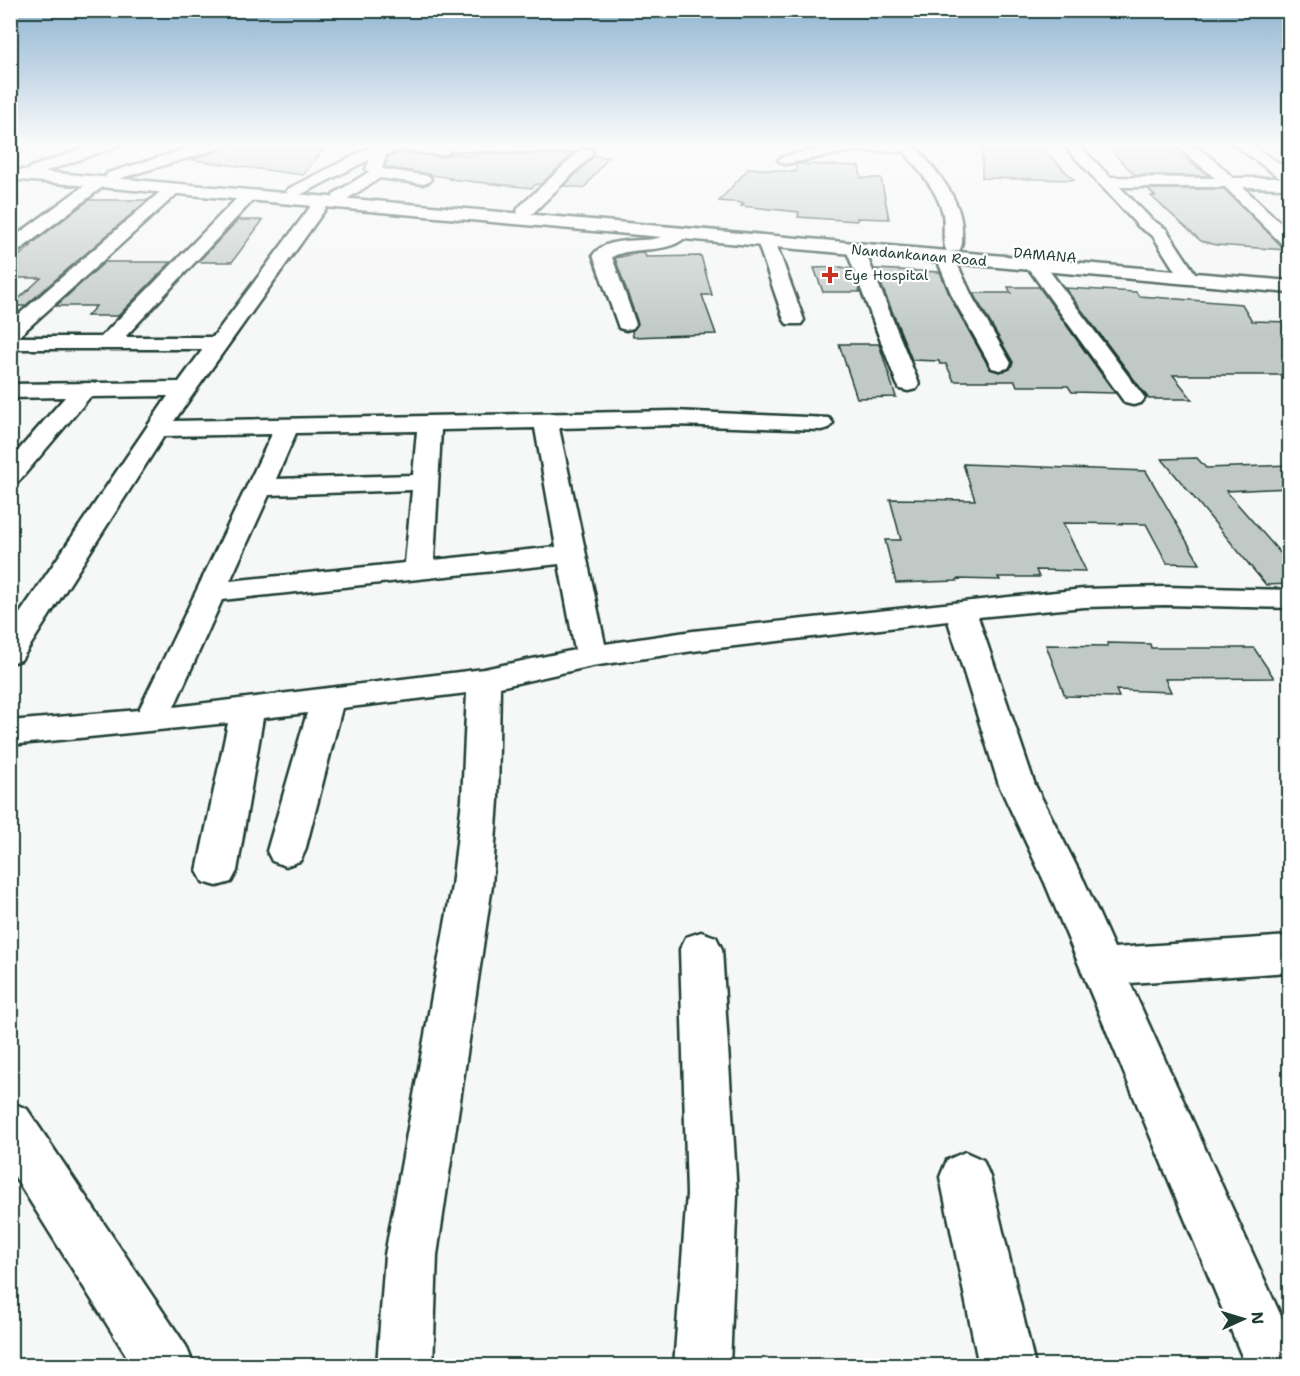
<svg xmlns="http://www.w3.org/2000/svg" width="1300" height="1376" viewBox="0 0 1300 1376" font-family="'Shantell Sans',sans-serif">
	<rect width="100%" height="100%" fill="#f6f7f7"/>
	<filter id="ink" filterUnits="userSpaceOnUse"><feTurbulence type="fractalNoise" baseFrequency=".0167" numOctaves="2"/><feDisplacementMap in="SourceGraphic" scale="12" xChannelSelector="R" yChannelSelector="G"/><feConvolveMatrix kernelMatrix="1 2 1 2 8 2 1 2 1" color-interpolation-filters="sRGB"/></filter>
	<g filter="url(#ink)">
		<g fill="#c0c9c6" stroke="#1f3d34" stroke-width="1.5">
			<path d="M235,143h94l-26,32 -111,-15z"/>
			<path d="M982,143h55l37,37 -92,-2z"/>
			<path d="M1163,143l46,33 -74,-1 -30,-31z"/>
			<path d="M401,152l41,5 8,-3 25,2 4,-3 93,2 -31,29h-5l-4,4 -83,-9 2,-1 -66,-11 3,-10z"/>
			<path d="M594,156l15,1 -25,31 -20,-2z"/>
			<path d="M796,164l63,2 2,12h20l8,41 -32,-1v3l-59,-4 1,-5 -58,-6 3,-3 -25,-2 30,-33 47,4z"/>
			<path d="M1148,189h76l63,61 -71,-5 -15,-4 -50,-45h4z"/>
			<path d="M89,200h59l-123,106h-14l30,-28h-31v-15l21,-17h-2z"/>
			<path d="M238,220h25l-31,42h-34z"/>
			<path d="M644,252l2,5 55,-1 11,39h-10l14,39 -83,3 -1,-6 6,-8 -23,-65z"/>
			<path d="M105,262h66l-53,54h-31l9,-10h-40z"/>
			<path d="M841,267l10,2 9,23h-37l-9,-24z"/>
			<path d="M875,269l65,3 11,27 39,70 9,3 11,-3 3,-7 -40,-69h38l-3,-6h31l76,106 -43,-1 -4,-6h-51l-2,-5h-61l-8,-17h-6l-1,-3 -27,-1z"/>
			<path d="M1065,288l71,4 3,4 103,8 10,17 38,1v53h-117l19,24h-43z"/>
			<path d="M839,344h40l17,53 -39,1z"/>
			<path d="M1197,458l9,10 84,-3v23l-64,3 64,73v20l-24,1 -104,-126z"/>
			<path d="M963,464l183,7 54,93 -33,-1 -21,-39 -83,-1 23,48 -50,-1 3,7h-41l2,3 -43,-1v2l-61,2 -11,-43h16l-11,-41 85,1z"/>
			<path d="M1107,643l43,1 1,4h103l20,30 -109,1 6,13 -55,-2 3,7 -54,-1 -19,-51 62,1z"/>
		</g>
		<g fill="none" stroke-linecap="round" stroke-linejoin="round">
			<g stroke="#1f3d34" stroke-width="5">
				<g id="minor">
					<path d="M10,143h10l-10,5z"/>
					<path d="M99,143h21l-2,3 -77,27 -5,2 -8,-5 3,-3z"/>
					<path d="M206,143h23l-2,3 -109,33h-10l-3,-3 3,-3z"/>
					<path d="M379,143l179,2 23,-2 -5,8 -18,2 -109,-3 -2,4 -5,1 -41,-5 -15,5 -4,14 47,7 2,3 -2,3 -6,2 -43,-6 -33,21h-12l-2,-3 2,-3 34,-21 -3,-3 4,-10 -70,36 -6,2 -8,-5 2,-3z"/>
					<path d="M850,143h63c20,26 50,54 49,90 0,6 1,12 -3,18h-12c-6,-8 -1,-29 -5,-41 -7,-23 -24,-40 -38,-59h-52l-67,13 -7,-4 7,-4z"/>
					<path d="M1173,143c27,0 41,17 60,35h47l-48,-35h17l41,28v17l-47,-1 47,45v15l-6,-1 -59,-59h-121l-8,-5 8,-5 111,1z"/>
					<path d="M586,149l5,1 2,3 -2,3 -60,59h-12l-2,-4 2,-4 62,-57z"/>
					<path d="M99,177l8,5 -2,3 -89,68 -6,1v-14l83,-61z"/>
					<path d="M173,184l8,5 -2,3 -161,145h83l142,-145h12l2,3 -2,3 -130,139h88l104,-139h12l2,3 -157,220 500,-10 155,7 4,5 -4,5 -8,2 -147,-5 -115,3 46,216 88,-13 391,-42 81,-2 125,3v18l-125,-3 -81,2 -106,10 57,168 50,98 29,65 176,-12v36l-160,11 160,353v30h-44l-201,-483 -46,-98 -51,-164 -255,30 -101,15 -92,21 -2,113 -6,86 -55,369 -4,111h-56l8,-111 67,-369 10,-86 5,-107 -125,15 -37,143 -5,10 -14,5 -14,-5 -5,-10 40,-138 -44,5 -26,153 -6,11 -14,4 -14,-4 -6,-11 31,-148 -218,22v-24l129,-11 133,-276 -108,2 -143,224 -11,3v-35l158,-232 -78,1 -71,84 -9,3v-24l55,-63 -55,1v-14l169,-2 24,-33h-193v-27l157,-136zM535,428l21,119 -122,13 7,-130zM417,431l-4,44 -137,4 20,-46zM412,490l-7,73 -175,18 39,-86zM559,564l16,86 -91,19 -310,38 48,-107z"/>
					<path d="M680,228l6,1 3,4c-18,24 -54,11 -77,24l24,67 -3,4 -7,2 -7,-2 -26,-73c14,-19 45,-12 65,-17 8,-2 14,-8 22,-10z"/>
					<path d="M766,236l6,1 3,4 29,79 -3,4h-14l-3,-4 -27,-79 3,-4z"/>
					<path d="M855,244l6,1 3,4 55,135 -3,5 -8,2 -8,-2 -3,-5 -51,-135 3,-4z"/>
					<path d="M945,252l6,1 3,4 19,41 38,65 -3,5 -8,2 -8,-2 -39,-70 -17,-41 3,-4z"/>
					<path d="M1035,259l7,2 99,132 4,5 -4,5 -8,2 -8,-2 -99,-138 2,-4z"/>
					<path d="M701,932l15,5 6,12 15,245 -7,172h-56l13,-172 -7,-245 6,-12z"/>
					<path d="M10,1102l17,7 159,237 8,20h-61l-123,-197z"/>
					<path d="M965,1152l18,8 7,17 45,189h-56l-39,-189 7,-17z"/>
				</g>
			</g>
			<g stroke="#1f3d34" stroke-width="5">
				<path id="major" d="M1062,143h15l74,76 15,10 29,44 95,8v12l-1280,-114v-10l1165,102 -22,-35 -14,-9z"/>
			</g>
			<use href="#minor" fill="#fff" fill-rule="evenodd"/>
			<use href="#major" fill="#fff" fill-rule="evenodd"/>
		</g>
	</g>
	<linearGradient id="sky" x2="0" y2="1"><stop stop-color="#8fb4d2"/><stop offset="0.43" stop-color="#fbfbfb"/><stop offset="1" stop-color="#fbfbfb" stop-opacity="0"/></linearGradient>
	<rect width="1300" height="336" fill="url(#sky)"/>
	<path fill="#c8321e" stroke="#fff" stroke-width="2" d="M827 266h6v6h6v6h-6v6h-6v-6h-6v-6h6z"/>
	<g text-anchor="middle" stroke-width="4.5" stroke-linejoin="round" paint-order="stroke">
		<g font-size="14" fill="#1f3d34" stroke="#fff">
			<text transform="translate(919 255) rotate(5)" y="5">Nandankanan Road</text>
			<text transform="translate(1045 255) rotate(5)" y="5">DAMANA</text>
		</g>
		<g font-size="14" fill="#1f3d34" stroke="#fff" text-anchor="start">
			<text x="844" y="280">Eye Hospital</text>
		</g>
	</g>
	<rect width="1300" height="1376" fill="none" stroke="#fff" stroke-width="36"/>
	<rect x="18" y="18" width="1264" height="1340" fill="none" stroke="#1f3d34" stroke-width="2" filter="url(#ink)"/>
	<g transform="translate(1243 1319) rotate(86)" stroke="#ffffff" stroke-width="4.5" paint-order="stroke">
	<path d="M0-4.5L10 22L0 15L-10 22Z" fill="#1f3d34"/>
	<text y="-9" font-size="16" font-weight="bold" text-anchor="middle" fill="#1f3d34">N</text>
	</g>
</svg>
